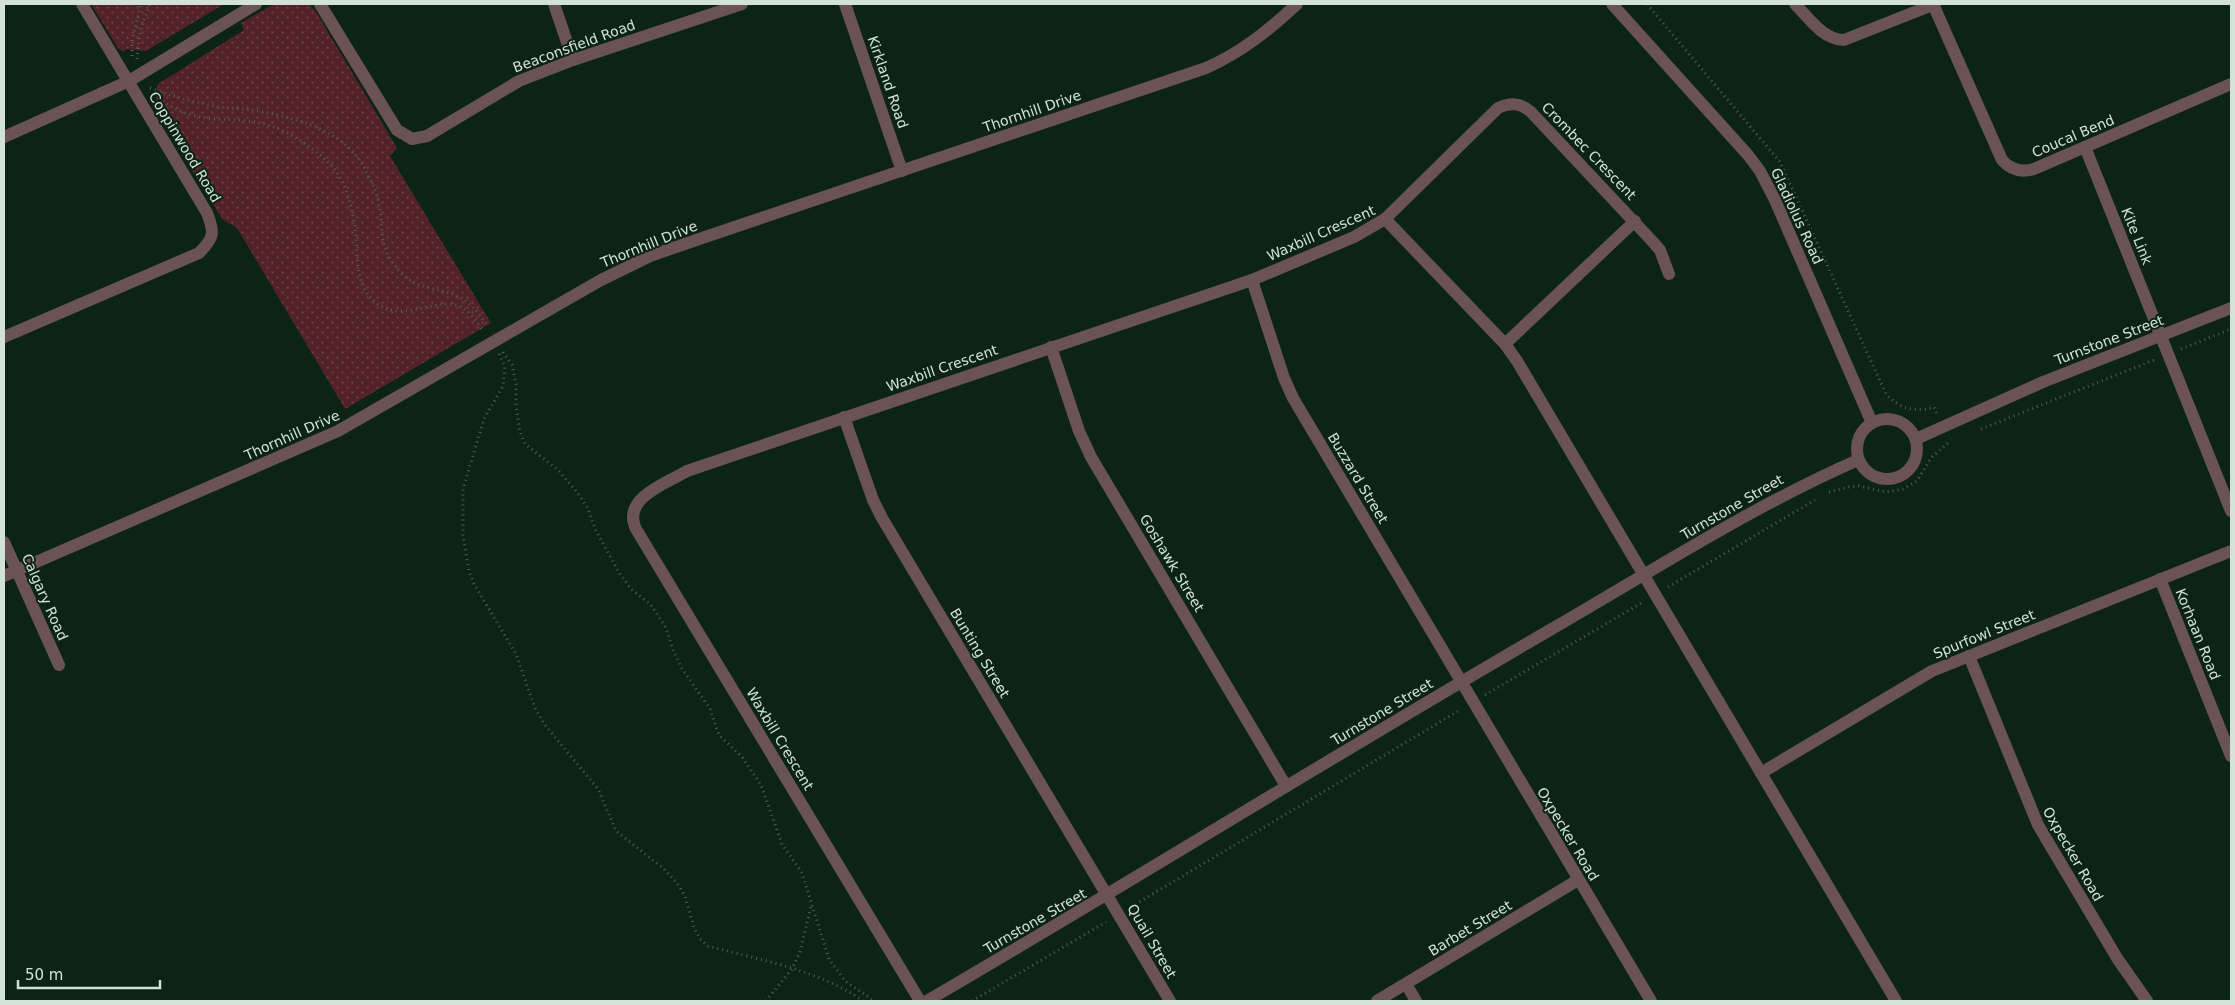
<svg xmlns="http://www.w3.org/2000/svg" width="2235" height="1005" viewBox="0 0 2235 1005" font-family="'DejaVu Sans',sans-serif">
	<defs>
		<pattern id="grass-dots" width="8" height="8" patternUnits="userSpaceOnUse" patternTransform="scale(1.25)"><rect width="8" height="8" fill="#522228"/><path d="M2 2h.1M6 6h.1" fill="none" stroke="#6a4246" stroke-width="1.8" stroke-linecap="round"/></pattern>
	</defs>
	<rect width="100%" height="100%" fill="#0b2415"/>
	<g fill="url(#grass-dots)">
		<path d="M91,4h133l-78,47 -19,-2 -4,3 -5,-4z"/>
		<path d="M274,4h35l7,8 81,136 -7,8 101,167 -146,86 -108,-181 -15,-9 -70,-114 5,-2 -1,-8 2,-11 86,-54 -3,-7z"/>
	</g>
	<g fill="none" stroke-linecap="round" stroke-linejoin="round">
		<g stroke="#4c6254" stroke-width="3" stroke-dasharray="1 4" stroke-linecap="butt">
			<path d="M1647,4l133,158 106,232c14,15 30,19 48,13l3,8"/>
			<path d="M132,56v-16l9,-36"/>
			<path d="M137,59l3,-28 10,-27"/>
			<path d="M150,88c22,8 42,14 65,18 13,3 26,2 38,4 40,7 90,19 111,57 5,10 11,21 14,32 7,32 -3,45 23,74 14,15 34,15 52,21 16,6 26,19 35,33"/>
			<path d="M158,99c13,8 27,15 42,18 21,4 42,1 64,7 24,6 46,22 64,38 19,17 25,50 28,74 2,23 -1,49 19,66 24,21 55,-2 81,3 11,2 21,17 27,26"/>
			<path d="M2181,349l50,-20"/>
			<path d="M503,352l9,13 4,19v21l4,27 5,12 33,26 19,22 10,15 9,24 24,43 11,15 20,16 15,23 7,22 8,17 29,42 9,26 23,22 19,28 21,59 20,29 27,86 16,22 29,20"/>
			<path d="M499,354l6,13 -2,19 -19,33 -21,70v47l6,35 5,13 42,70 19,54 10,17 53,64 18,42 47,37 14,15 8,13 9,31 6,12 8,7c52,14 111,24 155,55"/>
			<path d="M1981,429l173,-69"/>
			<path d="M1829,492l20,-5 10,-1 27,6 17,-3 14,-8 14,-23 17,-15"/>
			<path d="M1668,587l147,-87"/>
			<path d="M1485,695l158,-93"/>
			<path d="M1131,907l329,-197"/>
			<path d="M766,1001l26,-32 8,-17 11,-46"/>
			<path d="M972,1001l134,-79"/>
		</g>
		<g stroke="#6b5254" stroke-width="12">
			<path d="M320,4l77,126 15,9 15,-3 92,-55 54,-21 169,-56"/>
			<path d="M554,4l19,56"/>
			<path d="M845,4l57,167"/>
			<path d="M1612,4l136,151 12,16 15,29 97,223"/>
			<path d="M1795,4c14,14 27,35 49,36l91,-36"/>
			<path d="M1933,4l69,156c9,10 19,13 32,9l197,-85"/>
			<path d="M4,137l125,-56 127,-77"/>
			<path d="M2085,147l146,364"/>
			<path d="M1385,219l120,125 12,17 379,640"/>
			<path d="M1252,280l32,98 9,20 358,603"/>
			<path d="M4,337l195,-84c15,-15 16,-20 8,-40l-125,-209"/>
			<path d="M1505,344l130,-123"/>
			<path d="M1051,347l28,84 12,26 195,329"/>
			<path d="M844,417l29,83 9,18 288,483"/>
			<circle cx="1887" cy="449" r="30"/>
			<path d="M1916,439l127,-57 188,-74"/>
			<path d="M4,542l55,123"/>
			<path d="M4,576l334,-145 263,-151 49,-24 58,-20 498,-168c36,-16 63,-38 91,-64"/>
			<path d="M2160,579l71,177"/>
			<path d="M1969,656l69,169 79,133 30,43"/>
			<path d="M1761,773l171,-102 299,-120"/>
			<path d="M1406,984l10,17"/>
			<path d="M920,1001l-284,-472c-15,-31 31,-46 51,-58l565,-191 102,-43 31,-18 113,-111c12,-6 23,-5 33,4l122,130 7,8 9,24"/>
			<path d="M927,1001c209,-122 414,-250 623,-371 102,-59 201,-123 308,-170"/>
			<path d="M1377,1001l201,-121"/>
		</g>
	</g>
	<g text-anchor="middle" stroke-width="4" stroke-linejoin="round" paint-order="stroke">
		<g font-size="14" fill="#d3e2d7" stroke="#0b2415">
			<text transform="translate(574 46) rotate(-20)" y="5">Beaconsfield Road</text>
			<text transform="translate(888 82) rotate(71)" y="5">Kirkland Road</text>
			<text transform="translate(1032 111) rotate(-19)" y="5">Thornhill Drive</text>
			<text transform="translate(2073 136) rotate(-23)" y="5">Coucal Bend</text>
			<text transform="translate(185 147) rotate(59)" y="5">Coppinwood Road</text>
			<text transform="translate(1589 151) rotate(46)" y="5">Crombec Crescent</text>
			<text transform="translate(1797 216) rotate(65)" y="5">Gladiolus Road</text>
			<text transform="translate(1321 233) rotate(-24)" y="5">Waxbill Crescent</text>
			<text transform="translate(2137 236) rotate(68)" y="5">Kite Link</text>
			<text transform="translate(649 244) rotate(-22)" y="5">Thornhill Drive</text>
			<text transform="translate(2109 340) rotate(-21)" y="5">Turnstone Street</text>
			<text transform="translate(942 368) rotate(-19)" y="5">Waxbill Crescent</text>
			<text transform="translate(292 435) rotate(-24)" y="5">Thornhill Drive</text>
			<text transform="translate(1358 478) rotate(59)" y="5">Buzzard Street</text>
			<text transform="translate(1732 507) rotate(-30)" y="5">Turnstone Street</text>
			<text transform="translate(1172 563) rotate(59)" y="5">Goshawk Street</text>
			<text transform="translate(45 597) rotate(66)" y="5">Calgary Road</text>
			<text transform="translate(1984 634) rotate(-22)" y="5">Spurfowl Street</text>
			<text transform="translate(2198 634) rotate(68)" y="5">Korhaan Road</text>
			<text transform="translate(980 653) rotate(59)" y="5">Bunting Street</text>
			<text transform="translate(1382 712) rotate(-31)" y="5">Turnstone Street</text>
			<text transform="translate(780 739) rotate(59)" y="5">Waxbill Crescent</text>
			<text transform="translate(1568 834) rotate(59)" y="5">Oxpecker Road</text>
			<text transform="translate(2073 854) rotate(60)" y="5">Oxpecker Road</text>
			<text transform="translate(1035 921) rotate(-30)" y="5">Turnstone Street</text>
			<text transform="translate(1470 928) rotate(-31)" y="5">Barbet Street</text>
			<text transform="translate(1152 941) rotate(60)" y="5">Quail Street</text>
		</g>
	</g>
	<rect width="2235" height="1005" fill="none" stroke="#d3e2d7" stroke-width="10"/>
	<path d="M18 980v8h142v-8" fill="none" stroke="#d3e2d7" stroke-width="2.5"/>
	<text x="25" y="980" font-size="15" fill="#d3e2d7" stroke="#0b2415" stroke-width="4" paint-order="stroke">50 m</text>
</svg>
